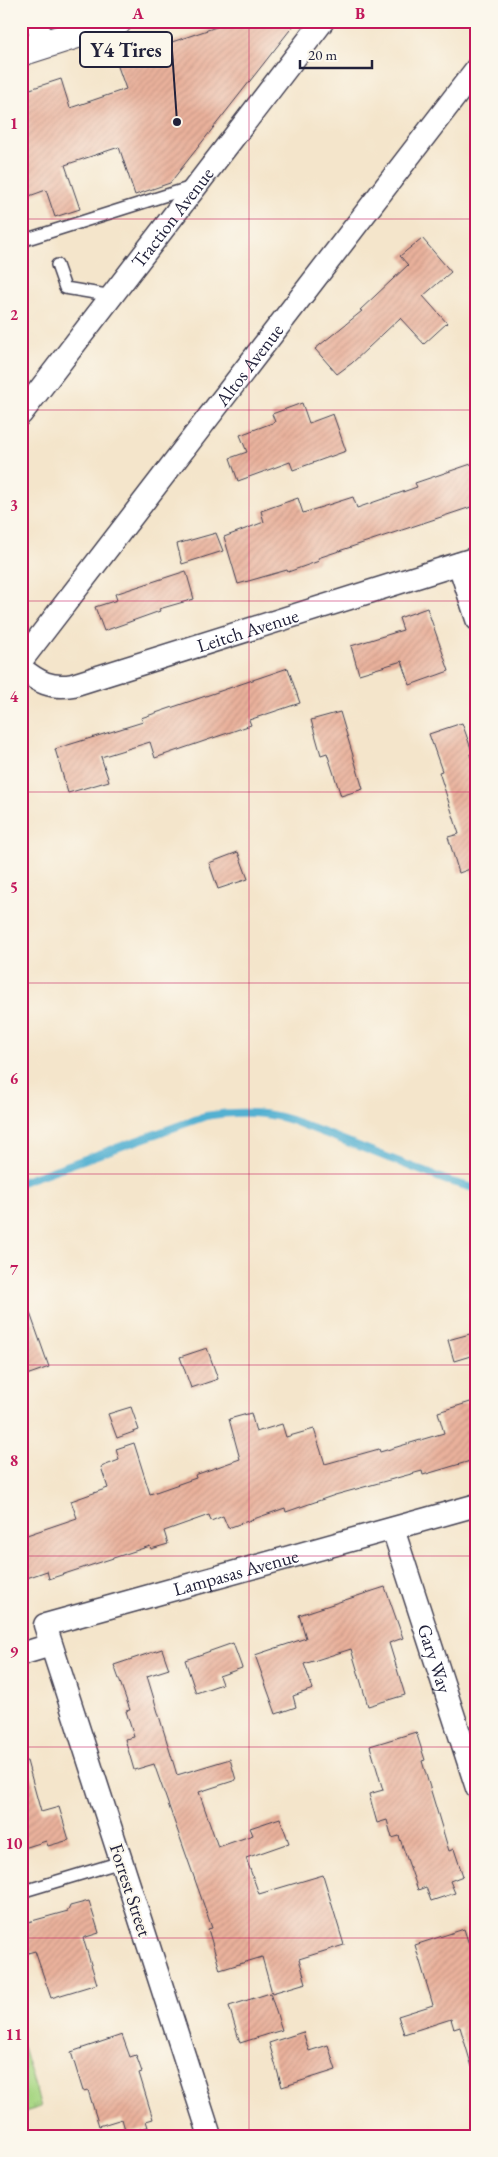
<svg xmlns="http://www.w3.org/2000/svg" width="498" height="2157" viewBox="0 0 498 2157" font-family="'EB Garamond',serif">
	<defs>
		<pattern id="grass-tufts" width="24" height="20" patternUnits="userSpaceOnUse" patternTransform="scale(1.25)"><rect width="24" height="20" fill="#a8d784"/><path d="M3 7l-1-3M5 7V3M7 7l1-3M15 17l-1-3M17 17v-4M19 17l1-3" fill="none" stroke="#90b873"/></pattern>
		<pattern id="building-hatch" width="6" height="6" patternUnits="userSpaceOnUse" patternTransform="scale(1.25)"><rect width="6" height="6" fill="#e9b19b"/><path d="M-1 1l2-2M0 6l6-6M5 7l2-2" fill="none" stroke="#c89886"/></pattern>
	</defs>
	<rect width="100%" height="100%" fill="#fbf7ec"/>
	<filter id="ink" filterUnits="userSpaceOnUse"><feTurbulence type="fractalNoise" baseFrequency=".02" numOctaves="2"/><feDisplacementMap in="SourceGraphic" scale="10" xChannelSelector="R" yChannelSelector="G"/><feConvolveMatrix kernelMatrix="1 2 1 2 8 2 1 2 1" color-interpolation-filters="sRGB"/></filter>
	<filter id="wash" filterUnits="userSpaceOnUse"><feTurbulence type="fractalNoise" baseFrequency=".0096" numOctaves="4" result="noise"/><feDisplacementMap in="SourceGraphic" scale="20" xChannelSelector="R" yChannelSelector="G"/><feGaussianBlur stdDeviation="1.12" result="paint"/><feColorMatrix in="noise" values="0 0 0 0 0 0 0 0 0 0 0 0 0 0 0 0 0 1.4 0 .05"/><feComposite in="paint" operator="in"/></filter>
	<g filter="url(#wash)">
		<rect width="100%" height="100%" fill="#f4e5cb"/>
		<path fill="url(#grass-tufts)" stroke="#657c60" d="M21,2040l20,67 -20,6z"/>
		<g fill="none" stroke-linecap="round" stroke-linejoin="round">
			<path stroke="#52b0d1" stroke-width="8" d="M21,1182l185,-66c29,-5 58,-5 85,4l157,61 29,8"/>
		</g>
		<g id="blocks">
			<g fill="url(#building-hatch)">
				<path d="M234,21h63l-127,162 -35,12 -16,-48 -54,18 15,44 -25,8 -9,-27 -25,9v-107l40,-13 9,29 56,-19 -10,-28z"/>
				<path d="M422,238l29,34 -28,24 24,27 -23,21 -24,-26 -48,45 -15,11 -22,-25 47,-38 -2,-1 48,-45 -8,-9z"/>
				<path d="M302,403l7,20 24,-9 13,37 -53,19 -3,-8 -52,19 -8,-23 17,-6 -7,-17 35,-13 -3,-8z"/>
				<path d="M477,462v43l-159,53 1,3 -31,11 -1,-2 -49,14 -14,-47 40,-15 -3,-11 37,-13 5,15 50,-16 4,11 60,-21 -2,-4z"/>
				<path d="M216,533l7,18 -41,13 -5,-20z"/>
				<path d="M186,571l8,28 -35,10 1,2 -56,20 -9,-24 22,-7 -2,-6z"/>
				<path d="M427,608l22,63 -39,14 -8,-24 -43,13 -8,-28 52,-16 -4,-12z"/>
				<path d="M288,668l12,35 -51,17 2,5 -96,33 -5,-16 -49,15 8,24 -41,12 -13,-44 88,-27 -2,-4z"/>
				<path d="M340,712l23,77 -22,7 -14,-43 -6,2 -10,-35z"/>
				<path d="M462,723l11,31h-3l7,21v102h-4l-3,-8 -11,4 -11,-36 11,-3 -20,-62 3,-1 -13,-37z"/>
				<path d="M238,852l10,27 -30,10 -9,-26z"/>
				<path d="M24,1296l25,71 -28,10v-80z"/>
				<path d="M477,1332v22l-23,7 -6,-21z"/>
				<path d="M207,1348l11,31 -27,9 -11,-31z"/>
				<path d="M477,1400v59l-54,16 -1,-4 -87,24 -49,17 -1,-4 -57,20 -5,-12 -12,5 -2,-6 -45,16 4,13 -17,5 -1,-3 -101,33 -2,-8 -26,9v-43l56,-19 -6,-17 37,-13 -7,-21 18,-7 -3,-11 18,-6 16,51 46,-16 -1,-3 45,-16 -11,-40 22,-6 5,19 26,-8 4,13 28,-8 11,35 54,-15 1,3 64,-19 -6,-21z"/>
				<path d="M131,1407l8,23 -22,8 -9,-24z"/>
				<path d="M385,1587l18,51 -14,5 16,52 -37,11 -17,-57 -47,15 9,25 -20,7 3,11 -20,7 -21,-59 51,-17 -7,-23z"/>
				<path d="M233,1643l9,25 -23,8 3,8 -26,9 -11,-33z"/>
				<path d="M162,1649l7,20 -22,7 30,99 53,-16 6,21 -37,12 19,55 35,-12 -3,-7 30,-10 9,25 -43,15 13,36 64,-19 21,70 -45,14 7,24 -34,10 -10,-36 -42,13 -12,-41 4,-1 -58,-164 -20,6 -9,-31 9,-2 -8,-26 4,-1 -16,-45z"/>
				<path d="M416,1732l9,28 -3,1 27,90 5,-2 9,27 -13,5 5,12 -24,8 -5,-14 -8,3 -19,-54 -7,2 -5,-18 -10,3 -8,-29 14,-4 -13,-44z"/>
				<path d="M27,1761l14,51 18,-5 10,33 -21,6 -2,-5 -25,8v-87z"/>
				<path d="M89,1901l10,32 -16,5 14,46 -46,14 -16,-47 -14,4v-31l47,-13 2,-5z"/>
				<path d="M464,1929l13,40v97l-5,1 -12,-40 -6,2 -3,-10 -47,15 -6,-18 35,-11 -18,-60z"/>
				<path d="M270,1993l12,37 -42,13 -11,-37z"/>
				<path d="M303,2032l6,19 19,-6 8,25 -54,17 -13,-44z"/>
				<path d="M122,2035l8,22 6,-2 6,17 -3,1 14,46 -7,2 2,6 -22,6 -4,-14 -23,7 -11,-36 -5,1 -12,-39z"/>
			</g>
		</g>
	</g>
	<g filter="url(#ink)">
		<use href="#blocks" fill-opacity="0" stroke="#423f51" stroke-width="1"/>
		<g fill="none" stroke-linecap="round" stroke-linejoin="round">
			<g stroke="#423f51" stroke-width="14">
				<g id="service">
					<path d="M21,241l171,-54"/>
					<path d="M57,265l8,23 48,8"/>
					<path d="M21,1892l100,-30"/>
				</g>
			</g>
			<g stroke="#423f51" stroke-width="25">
				<g id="minor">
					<path d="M36,21l8,24"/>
					<path id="s1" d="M21,414l302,-393"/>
					<path d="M459,564l18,55"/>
					<path id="s2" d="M21,661l456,-593"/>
					<path id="s3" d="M21,668c17,14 30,21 52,17l404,-127"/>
					<path id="s4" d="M393,1529l84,259"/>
					<path d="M21,1654l30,-9"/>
					<path id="s5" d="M210,2136l-165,-511 432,-120"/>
				</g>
			</g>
			<g stroke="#423f51" stroke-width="30">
				<path id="secondary" d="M21,52l97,-31"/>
			</g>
			<use href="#service" stroke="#fff" stroke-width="11"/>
			<use href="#minor" stroke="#fff" stroke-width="22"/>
			<use href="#secondary" stroke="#fff" stroke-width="28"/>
		</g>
	</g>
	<path fill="none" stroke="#c2185b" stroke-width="1" stroke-opacity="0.55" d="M249,21v2115M21,219h456M21,410h456M21,601h456M21,792h456M21,983h456M21,1174h456M21,1365h456M21,1556h456M21,1747h456M21,1938h456"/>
	<g text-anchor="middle" stroke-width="4" stroke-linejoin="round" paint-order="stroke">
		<g font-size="19" fill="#22223b" stroke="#fbf7ec">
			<text dy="7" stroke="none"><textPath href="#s1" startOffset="248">Traction Avenue</textPath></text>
			<text dy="7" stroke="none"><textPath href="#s2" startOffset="374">Altos Avenue</textPath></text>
			<text dy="7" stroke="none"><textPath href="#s3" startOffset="240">Leitch Avenue</textPath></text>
			<text dy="7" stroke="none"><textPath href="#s5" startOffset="735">Lampasas Avenue</textPath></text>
			<text dy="7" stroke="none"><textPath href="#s4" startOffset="136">Gary Way</textPath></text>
			<text transform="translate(131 1890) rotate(72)" y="7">Forrest Street</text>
		</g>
	</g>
	<path fill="none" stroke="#22223b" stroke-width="2" d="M177 122L172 50"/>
	<circle fill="#22223b" stroke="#fbf7ec" stroke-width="2" cx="177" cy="122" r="5"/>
	<rect fill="#fbf7ec" stroke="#22223b" stroke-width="2" x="80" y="32" width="92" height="35" rx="5"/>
	<g font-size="20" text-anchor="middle" font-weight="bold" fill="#22223b">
		<text x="126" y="57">Y4 Tires</text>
	</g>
	<rect width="498" height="2157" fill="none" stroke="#fbf7ec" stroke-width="55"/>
	<path d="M300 60v8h72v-8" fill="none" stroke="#22223b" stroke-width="2.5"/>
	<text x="308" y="60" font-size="15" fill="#22223b" stroke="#fbf7ec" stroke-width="4" paint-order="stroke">20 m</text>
	<rect x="28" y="28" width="442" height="2102" fill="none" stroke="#c2185b" stroke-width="2"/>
	<g font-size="16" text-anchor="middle" font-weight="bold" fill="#c2185b">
		<text x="138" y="19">A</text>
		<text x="360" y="19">B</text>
		<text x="14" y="129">1</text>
		<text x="14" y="320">2</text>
		<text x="14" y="511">3</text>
		<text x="14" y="702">4</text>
		<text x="14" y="893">5</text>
		<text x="14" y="1084">6</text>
		<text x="14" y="1275">7</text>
		<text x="14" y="1466">8</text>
		<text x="14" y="1657">9</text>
		<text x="14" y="1849">10</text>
		<text x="14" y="2040">11</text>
	</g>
</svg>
